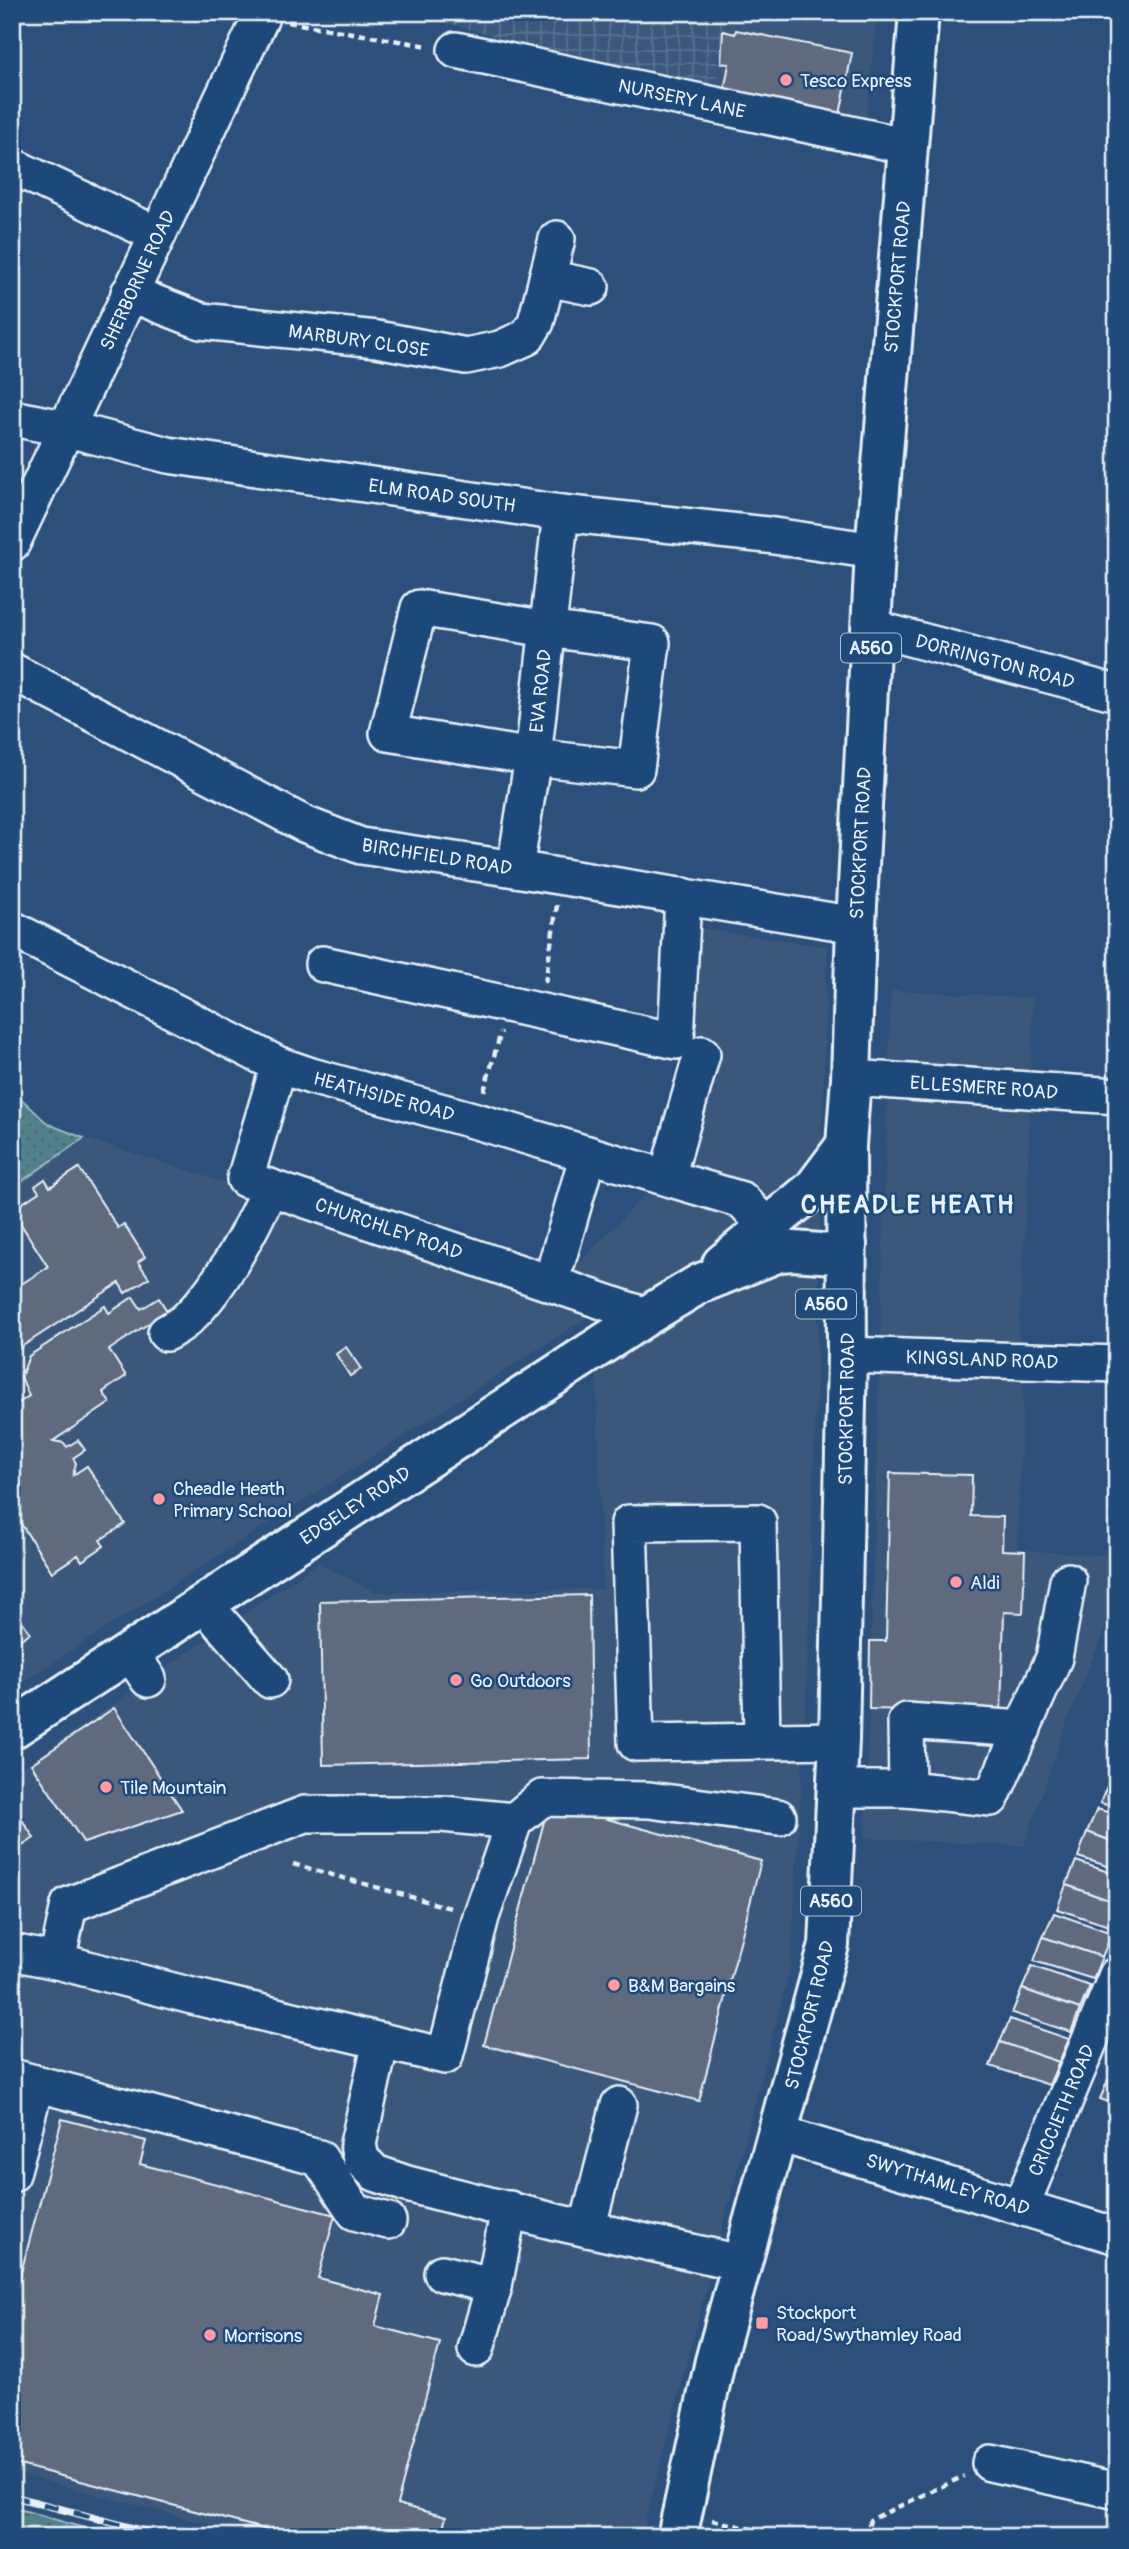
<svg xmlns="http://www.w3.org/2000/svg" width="1129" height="2549" viewBox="0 0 1129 2549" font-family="Pangolin,sans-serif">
	<defs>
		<pattern id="industrial-grid" width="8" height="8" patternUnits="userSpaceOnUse" patternTransform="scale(1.75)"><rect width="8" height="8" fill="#3b587c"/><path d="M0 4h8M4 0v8" fill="none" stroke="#57708f"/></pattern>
		<pattern id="forest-firs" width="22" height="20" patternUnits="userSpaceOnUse" patternTransform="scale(1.75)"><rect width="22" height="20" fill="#51818b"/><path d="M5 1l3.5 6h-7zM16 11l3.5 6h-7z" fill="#4c676e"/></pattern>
		<pattern id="park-dots" width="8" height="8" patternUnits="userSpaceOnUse" patternTransform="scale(1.75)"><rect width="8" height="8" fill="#51818b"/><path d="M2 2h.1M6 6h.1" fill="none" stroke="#4c676e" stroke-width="1.8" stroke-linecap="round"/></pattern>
	</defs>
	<rect width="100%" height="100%" fill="#2c507b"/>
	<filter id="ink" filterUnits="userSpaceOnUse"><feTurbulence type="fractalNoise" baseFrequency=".0143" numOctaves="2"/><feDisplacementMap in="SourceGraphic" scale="14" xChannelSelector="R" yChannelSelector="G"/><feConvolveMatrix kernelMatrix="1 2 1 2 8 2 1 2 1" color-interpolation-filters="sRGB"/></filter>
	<g filter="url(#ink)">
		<g fill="#3b587c">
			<path d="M723,12h154l-11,113 -148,-28z"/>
			<path d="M689,927l138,20 -11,448 -9,284 -16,285 -150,573h-385l-244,-65v-698l306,-211 57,29 228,-3 -7,-227 42,-64 -68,-25 108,-113 31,-111 -27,-2z"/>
			<path d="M891,990l142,8 -6,199 -9,144 6,26 -7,183 100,6v42l-52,129 -41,119 -159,-8z"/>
			<path d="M12,1090l36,34 8,5 180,57 362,124 -586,379z"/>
		</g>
		<path fill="url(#industrial-grid)" d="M406,12h317l-5,85z"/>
		<path fill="url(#forest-firs)" stroke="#9cb9c2" stroke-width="2" d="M12,2507l103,30h-103z"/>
		<path fill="url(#park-dots)" stroke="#9cb9c2" stroke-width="2" d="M12,1090l36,34 36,14 -72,50z"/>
		<g fill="#5f6a7f" stroke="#e8f1f8" stroke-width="2">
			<path d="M736,30l116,23 -13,67 -116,-23 6,-33 -8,-1 2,-32 12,3z"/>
			<path d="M79,1168l39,60 6,-4 21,33 -7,5 11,16 -24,15 -6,-10 -107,70v-63l36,-23 -36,-57 27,-18 -4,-6 10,-7 5,8z"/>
			<path d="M133,1297l8,12 18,-11 8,13 -58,39 17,26 -23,16 7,11 -57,38 11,2 3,4 11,-7 7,10 -12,8 3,5 -3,12 14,-9 38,58 -25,16 4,6 -22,15 -4,-6 -26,17 -40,-62v-103l17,-11 -8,-19 8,-21 76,-50 4,7z"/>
			<path d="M346,1347l15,22 -11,7 -14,-22z"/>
			<path d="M890,1473l82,2 -1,41 32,1 -1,33 23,1 -2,62 -19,-1 -3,100 -132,-3 1,-68h16z"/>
			<path d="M589,1595l2,164 -268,6 -3,-164z"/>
			<path d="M12,1606l18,27 -18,12z"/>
			<path d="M114,1708l68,102 -98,33 -53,-79z"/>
			<path d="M1110,1779l7,2v27l-17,-5z"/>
			<path d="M549,1803l212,58 -62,240 -215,-56z"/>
			<path d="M13,1806l21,32 -22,15v-46z"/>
			<path d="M1097,1809l20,6v28l-30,-11z"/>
			<path d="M1087,1832l30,11v26l-39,-12z"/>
			<path d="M1076,1861l41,14v28l-51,-18z"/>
			<path d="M1066,1885l51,18 -2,25 -58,-19z"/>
			<path d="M1054,1913l58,20 -10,24 -59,-20z"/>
			<path d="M1043,1937l59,20 -9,22 -59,-18z"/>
			<path d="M1032,1966l58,20 -10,23 -58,-20z"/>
			<path d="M1022,1989l58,20 -9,23 -59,-19z"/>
			<path d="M1010,2019l59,20 -10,23 -59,-20z"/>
			<path d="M1000,2042l59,20 -10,23 -59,-19z"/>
			<path d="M1108,2080l9,3v22l-17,-6z"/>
			<path d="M62,2119l84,22 -6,23 195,51 -17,63 65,17 -8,31 65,17 -43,161 49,13 -6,20h-146l-282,-74v-157z"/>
		</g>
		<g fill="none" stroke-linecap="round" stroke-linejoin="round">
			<g stroke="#e8f1f8" stroke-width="40">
				<g id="minor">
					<path d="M456,50l451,96"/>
					<path d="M12,166l146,69"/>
					<path d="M547,278l44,9"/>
					<path d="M129,293l72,28 176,18 89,17 34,-7 27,-12 9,-15 21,-83"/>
					<path d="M12,418l56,11 100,26 393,58 206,22 108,16"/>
					<path d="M12,543l249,-526"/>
					<path d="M419,608l128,21 105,14 -16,126 -103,-12 -145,-24z"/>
					<path d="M872,628l245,65"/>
					<path d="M12,671l292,153 57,22 154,23 341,56"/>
					<path d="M515,869l18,-112 28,-244"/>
					<path d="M12,929l267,136 32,11 165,45 266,79 24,26"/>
					<path d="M323,964l353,77 7,-145"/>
					<path d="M279,1065l-34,114 401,137"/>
					<path d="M851,1078l266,18"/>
					<path d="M667,1177l35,-123"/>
					<path d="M557,1262l31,-108"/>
					<path d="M166,1333c8,-5 17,-9 23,-16 32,-30 63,-89 81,-130"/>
					<path d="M847,1355l270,9"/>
					<path d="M204,1604l66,76"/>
					<path d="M130,1652l18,27"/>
					<path d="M762,1741l-4,-219 -129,1 7,220 203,-3"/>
					<path d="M837,1789h70l84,9 63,-140 14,-77"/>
					<path d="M907,1789l-1,-68 117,8"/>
					<path d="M12,1952l49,10 127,33 193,46 -23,103 3,15 14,14 32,11 149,38 185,41"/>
					<path d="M57,1961l12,-56 236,-91h137l72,7 28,-23 107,2 129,17"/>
					<path d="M381,2041l64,15 36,-139 33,-96"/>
					<path d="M12,2077l307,81 36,54 33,9"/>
					<path d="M779,2134l338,102"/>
					<path d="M12,2174l24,-91"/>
					<path d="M1021,2206l96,-231"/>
					<path d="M587,2229l32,-124"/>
					<path d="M442,2273l52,13"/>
					<path d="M476,2349l18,-63 15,-77"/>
					<path d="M990,2463l127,28"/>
				</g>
			</g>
			<g stroke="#e8f1f8" stroke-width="44">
				<g id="major">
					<path d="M722,1264l91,-75 33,-44"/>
					<path d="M12,1729l634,-413 53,-32 80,-32 15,-1 40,3 13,-9"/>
					<path d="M677,2537l38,-176 114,-416 10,-205 8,-385 -1,-210 5,-67 5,-153 19,-374 44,-539"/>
				</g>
			</g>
			<g stroke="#e8f1f8" stroke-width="4.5" stroke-dasharray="7 5" stroke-linecap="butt">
				<path d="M288,22l140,24"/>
				<path d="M545,983l12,-78"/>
				<path d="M484,1091l17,-59"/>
				<path d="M293,1864l161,45"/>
				<path d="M712,2520l75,17"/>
				<path d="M866,2537l4,-17 94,-44"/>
			</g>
			<use href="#minor" stroke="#1f4a7a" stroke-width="35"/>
			<use href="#major" stroke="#1f4a7a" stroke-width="38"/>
			<g stroke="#e8f1f8" stroke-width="8">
				<path id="rail" d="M12,2496l154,41"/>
			</g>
			<use href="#rail" stroke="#1f4a7a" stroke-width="5" stroke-dasharray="16" stroke-linecap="butt"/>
		</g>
	</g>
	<g fill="#ff9aa2" stroke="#1f4a7a" stroke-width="2.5">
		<circle cx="786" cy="80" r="7"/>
		<circle cx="159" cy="1499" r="7"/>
		<circle cx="956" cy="1582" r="7"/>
		<circle cx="456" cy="1680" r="7"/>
		<circle cx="106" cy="1787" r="7"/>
		<circle cx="614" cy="1985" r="7"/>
		<rect x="755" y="2316" width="14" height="14" rx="3.5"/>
		<circle cx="210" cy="2335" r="7"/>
	</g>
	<g text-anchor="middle" stroke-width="5" stroke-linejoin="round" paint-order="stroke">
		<g fill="#1f4a7a" stroke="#acbfd2" stroke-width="2">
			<rect x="841" y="633.5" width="60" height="29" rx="5"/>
			<rect x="796" y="1289.5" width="60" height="29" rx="5"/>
			<rect x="801" y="1886.5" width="60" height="29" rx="5"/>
		</g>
		<g font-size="18" font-weight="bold" fill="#e8f1f8">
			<text x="871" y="654">A560</text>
			<text x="826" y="1310">A560</text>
			<text x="831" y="1907">A560</text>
		</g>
		<g font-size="19" fill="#e8f1f8" stroke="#1f4a7a" text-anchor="start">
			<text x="800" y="87">Tesco Express</text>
			<text x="173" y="1495">Cheadle Heath<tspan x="173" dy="22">Primary School</tspan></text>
			<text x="970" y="1589">Aldi</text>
			<text x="470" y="1687">Go Outdoors</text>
			<text x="120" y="1794">Tile Mountain</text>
			<text x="628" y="1992">B&amp;M Bargains</text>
			<text x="776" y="2319">Stockport<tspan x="776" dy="22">Road/Swythamley Road</tspan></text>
			<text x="224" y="2342">Morrisons</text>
		</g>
		<g font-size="19" fill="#e8f1f8" stroke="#1f4a7a">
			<text transform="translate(682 98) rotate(12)" y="7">NURSERY LANE</text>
			<text transform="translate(897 277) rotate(-85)" y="7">STOCKPORT ROAD</text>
			<text transform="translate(137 280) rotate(-65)" y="7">SHERBORNE ROAD</text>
			<text transform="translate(359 340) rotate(8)" y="7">MARBURY CLOSE</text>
			<text transform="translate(442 495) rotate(8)" y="7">ELM ROAD SOUTH</text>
			<text transform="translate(995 661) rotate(15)" y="7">DORRINGTON ROAD</text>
			<text transform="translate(540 691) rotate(-84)" y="7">EVA ROAD</text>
			<text transform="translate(860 843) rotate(-87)" y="7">STOCKPORT ROAD</text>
			<text transform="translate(437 856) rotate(9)" y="7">BIRCHFIELD ROAD</text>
			<text transform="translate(984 1087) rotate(4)" y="7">ELLESMERE ROAD</text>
			<text transform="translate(384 1096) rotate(15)" y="7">HEATHSIDE ROAD</text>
			<text transform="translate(389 1228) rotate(19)" y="7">CHURCHLEY ROAD</text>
			<text transform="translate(982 1359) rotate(2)" y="7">KINGSLAND ROAD</text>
			<text transform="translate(846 1409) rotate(-89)" y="7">STOCKPORT ROAD</text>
			<text transform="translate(355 1505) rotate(-33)" y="7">EDGELEY ROAD</text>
			<text transform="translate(809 2015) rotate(-76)" y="7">STOCKPORT ROAD</text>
			<text transform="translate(1061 2110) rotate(-67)" y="7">CRICCIETH ROAD</text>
			<text transform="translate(948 2184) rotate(17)" y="7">SWYTHAMLEY ROAD</text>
		</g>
		<g font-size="26" font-weight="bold" letter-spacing="2" fill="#e8f1f8" stroke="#1f4a7a">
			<text x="908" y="1213">CHEADLE HEATH</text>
		</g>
	</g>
	<rect width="1129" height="2549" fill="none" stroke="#1f4a7a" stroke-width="42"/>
	<rect x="21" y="21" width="1087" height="2507" fill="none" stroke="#e8f1f8" stroke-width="2.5" filter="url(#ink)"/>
</svg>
